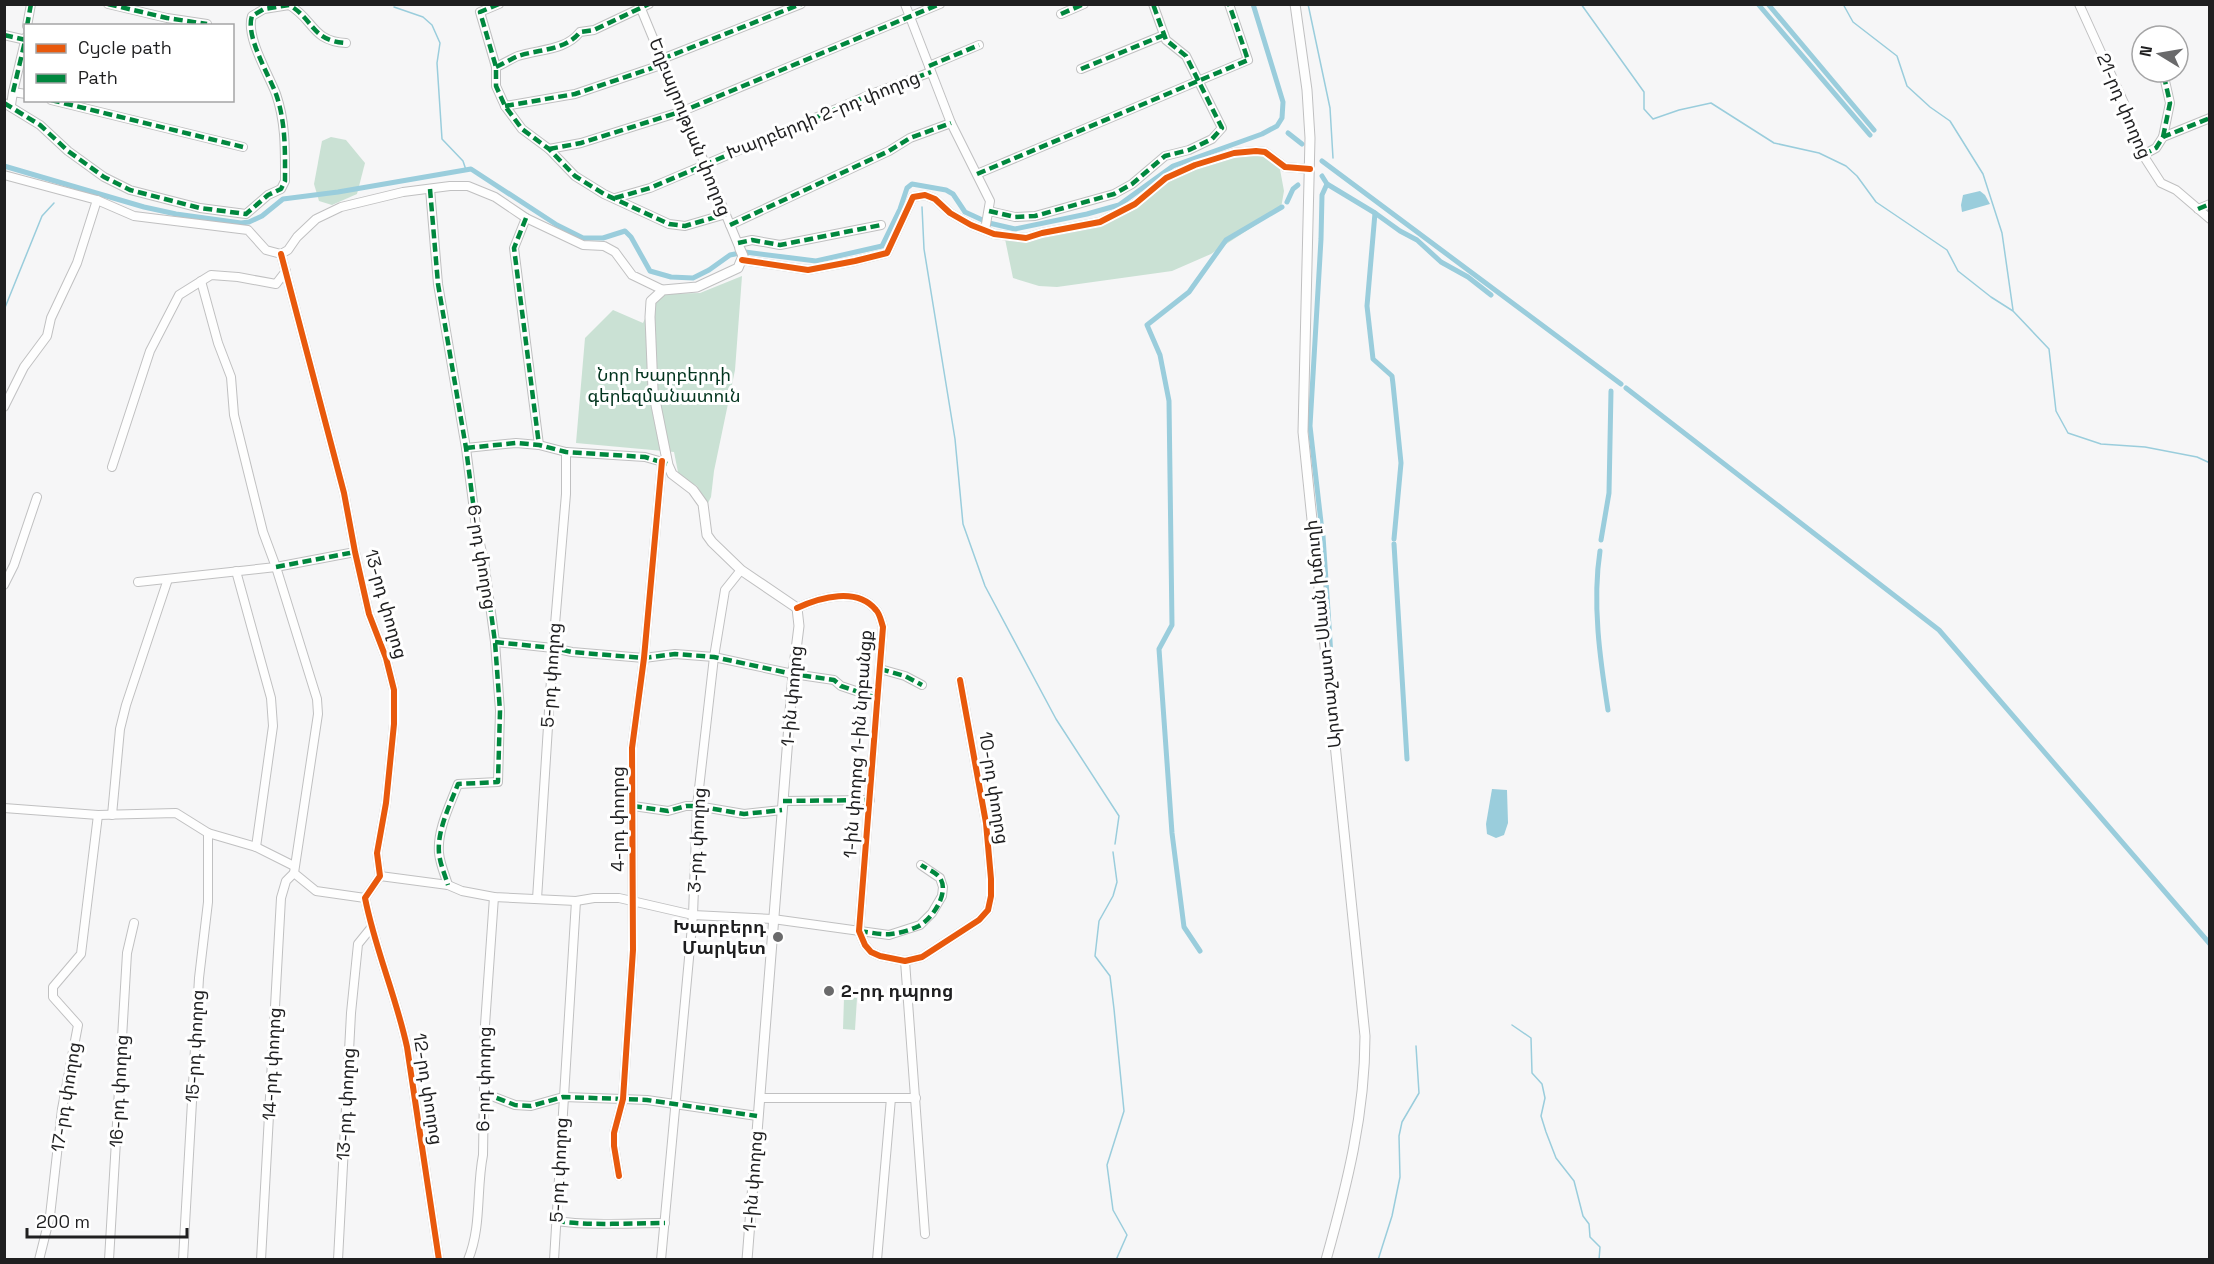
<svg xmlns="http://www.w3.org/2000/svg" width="2214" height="1264" viewBox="0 0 2214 1264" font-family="'Space Grotesk','Noto Sans Armenian',sans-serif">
	<rect width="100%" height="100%" fill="#f6f6f7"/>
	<g fill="#cae1d4">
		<path d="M331,137l15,3 19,23 -8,31 -25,11 -13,-4 -5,-17 8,-43z"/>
		<path d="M1261,152l18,12 5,27 -3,17 -70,46 -39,17 -115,16 -18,-1 -26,-8 -8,-39 85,-14 45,-19 30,-29 56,-19z"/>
		<path d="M742,276l-7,94 -21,101 -3,26 -4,8 -10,-19 -18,-9 -5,-25 -98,-9 9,-105 28,-28 30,13 13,-29 44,-1z"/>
		<path d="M844,997l13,1 -2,32 -12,-1z"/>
	</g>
	<g fill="#9acddc">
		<path d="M1980,191l5,4 5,9 -28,8 -1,-7 2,-10z"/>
		<path d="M1492,789l15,1 1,33 -4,12 -8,3 -9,-4 -1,-10z"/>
	</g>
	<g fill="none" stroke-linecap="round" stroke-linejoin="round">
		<g stroke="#9acddc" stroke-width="1.5">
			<path d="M1308,4l22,104 3,50"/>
			<path d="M1581,4l63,88v17l9,10 26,-9 32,-7 63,40 45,10 27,13 11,10 19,26 71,48 11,21 33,26 22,14 36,38 7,62 12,22 33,11 44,3 52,10 13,6"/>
			<path d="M1843,4l10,18 44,34 10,30 23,21 20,14 33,53 19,59 11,77"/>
			<path d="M394,7l29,10 9,8 8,18 -3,20 5,76 21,22 3,9"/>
			<path d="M922,207l2,42 31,190 8,85 22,62 71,133 63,97 -4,28"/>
			<path d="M4,310l38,-94 12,-13"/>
			<path d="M1113,852l4,30 -4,14 -14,25 -4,35 15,20 4,33 10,102 -17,54 6,45 14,25 -11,25"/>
			<path d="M1512,1025l19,13 1,35 10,11 3,14 -4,18 5,16 10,26 18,23 9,35 6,8 1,13 10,10 -1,13"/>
			<path d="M1378,1260l14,-44 8,-39 -1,-41 3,-14 17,-29 -3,-47"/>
		</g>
		<g stroke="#9acddc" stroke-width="5">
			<path d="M1758,4l112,131"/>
			<path d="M1768,4l106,126"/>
			<path d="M1288,133l14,11"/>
			<path d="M1322,161l299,223"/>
			<path d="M4,166l140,41 32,7 65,9 8,-1 13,-6 21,-17 55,-7 133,-23 86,56 26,13h20l22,-7 6,6 19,34 21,6 22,1 16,-8 21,-15 15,-3 71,9 66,-15 18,-37 7,-21 5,-4 34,6 7,4 12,18 24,11 26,6 72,-15 32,-9 54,-39 89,-32 15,-8 5,-8 1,-16 -30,-98"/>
			<path d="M1322,176l5,8 48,29 25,18 17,9 24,22 27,15 23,18"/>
			<path d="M1287,202l6,-13 5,-4"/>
			<path d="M1375,213l-8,93 6,53 19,17 1,8 8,79 -7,76"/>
			<path d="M1626,388l313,242 271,314"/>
			<path d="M1322,531l-12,-105 11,-187 1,-44 5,-11"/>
			<path d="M1323,536l8,120"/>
			<path d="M1601,540l8,-47 2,-102"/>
			<path d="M1394,544l13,215"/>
			<path d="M1600,551c-8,52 0,108 8,159"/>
			<path d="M1200,951l-16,-24 -12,-94 -13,-184 13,-24 -3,-224 -9,-46 -13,-30 42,-33 37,-52 56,-33"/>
		</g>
		<g stroke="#c0c0c1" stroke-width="10">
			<g id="minor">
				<path d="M108,4l59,14 40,6"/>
				<path d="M499,4l-19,8 16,55v19l9,20 17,23 27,20 26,27 29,18 65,30 16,2 41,-12"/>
				<path d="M639,4l101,245"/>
				<path d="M905,4l46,119 39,78 -5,29"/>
				<path d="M2079,4l45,99 2,15 17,37 18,28 15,7 34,29"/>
				<path d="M1061,14l23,-10"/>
				<path d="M27,26l4,-22"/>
				<path d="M4,35l22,5"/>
				<path d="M662,59l139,-55"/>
				<path d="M929,66l50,-21"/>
				<path d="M496,67c7,-3 15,-8 22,-11 21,-7 47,-5 62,-24l14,-2 55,-26"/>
				<path d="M1081,69l83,-34"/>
				<path d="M13,92l13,-55"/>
				<path d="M51,100l192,47"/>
				<path d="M4,103l36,22 28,26 36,26 26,13 70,18 46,6 22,-19 13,-6 4,-8c0,-29 1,-58 -9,-87 -7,-19 -31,-58 -24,-78l12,-7 25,-4c25,14 22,36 57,38"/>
				<path d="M11,105l2,-13 13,2"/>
				<path d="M505,106l70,-12 89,-30"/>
				<path d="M2163,137l7,-34 -7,-31"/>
				<path d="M549,149l32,-6 102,-32 257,-107"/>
				<path d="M2143,155l13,-7 7,-11 47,-19"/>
				<path d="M977,174l271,-114 -19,-56"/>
				<path d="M4,175l93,25 37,16 114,14 18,20 15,4 7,-4 9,-13 19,-18 25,-12 62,-15 47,-6h18l27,11 31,21 57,27 21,1 11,6 17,23 31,15"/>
				<path d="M430,189l8,95 28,164 10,78 8,35 11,81 5,69 -2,71 -40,2c-8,21 -21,46 -19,69 1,11 6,22 9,32"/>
				<path d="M615,198l35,-10 219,-93 62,-23"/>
				<path d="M2198,209l12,-5"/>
				<path d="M989,211l26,6 20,-1 79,-22 18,-10 33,-28 24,-6 23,-11 10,-11 -36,-72 -20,-16 -13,-36"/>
				<path d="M526,218l-12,30 25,197"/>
				<path d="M730,225l159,-74 21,-13 41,-15"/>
				<path d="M738,243l14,-3 28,5 101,-20"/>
				<path d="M281,254l63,239 11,59 14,62 17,44 8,32v34l-8,79 -9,50 3,23 -15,22c10,51 31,98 42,149l32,213"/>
				<path d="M742,260l66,10 47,-9 32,-8 26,-56 12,-2 10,4 15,14 21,12 23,9 32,4 16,-5 58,-11 35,-18 31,-26 29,-13 39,-12 22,-2 9,1 20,15 25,2"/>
				<path d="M201,281l17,62 13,34 3,38 29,117 13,35 41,132 1,15 -24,159 22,18 49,7"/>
				<path d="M4,407l20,-40 23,-31 4,-18 26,-55 20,-63"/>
				<path d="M466,448l50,-5 23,2 27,7 79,5 21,6"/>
				<path d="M112,467l38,-116 29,-56 32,-20 27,2 38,7 10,-13"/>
				<path d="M236,571l35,127 2,28 -17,121"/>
				<path d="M138,582l138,-15 79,-15"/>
				<path d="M4,585l10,-20 23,-68"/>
				<path d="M797,608c24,-11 60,-21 79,2 4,4 5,11 7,17l-24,304 6,14 6,7 9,4 25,5 17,-4 57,-37 9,-10 3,-14v-17l-5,-56 -26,-143"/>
				<path d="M495,642l58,6 19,4 72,6 31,-4 39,3 79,17 41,6 7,6 36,12"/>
				<path d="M880,669l25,7 17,9"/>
				<path d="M783,801l87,-1"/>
				<path d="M633,806l35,5 18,-5h11l47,8 38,-4"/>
				<path d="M4,808l94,7 78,-2 32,20 48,14 38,19"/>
				<path d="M112,815l8,-86 6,-24 42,-126"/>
				<path d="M380,876l68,9 14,6 32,6 82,4 18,-3h25l74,17 80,4 116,16 31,-10 12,-12 10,-17 1,-9 -3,-9 -19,-13"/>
				<path d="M537,899l16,-251 13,-154v-42"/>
				<path d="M905,961l20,273"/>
				<path d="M484,1093l31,12 16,1 32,-9 60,2 24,1 110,16"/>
				<path d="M760,1098h156"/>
				<path d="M619,1176l-5,-30v-13l9,-34 10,-149 -1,-202 12,-90 18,-197"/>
				<path d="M556,1221c36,5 73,2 109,2"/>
				<path d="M39,1260l11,-44 12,-107 16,-84 -25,-28v-10l28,-33 17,-139"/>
				<path d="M109,1260l18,-307 7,-30"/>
				<path d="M183,1260l16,-282 9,-76v-69"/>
				<path d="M261,1260l20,-362 5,-17 8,-8"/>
				<path d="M338,1260l13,-247 7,-69 13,-16"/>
				<path d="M468,1260c14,-34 8,-70 15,-105l2,-130 9,-128"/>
				<path d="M554,1260l22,-359"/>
				<path d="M661,1260l32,-345 4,-109 17,-149 11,-67 16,-20"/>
				<path d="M877,1260l14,-162"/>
			</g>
		</g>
		<g stroke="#c0c0c1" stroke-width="11">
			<g id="major">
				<path d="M1295,4l12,86 3,48 -7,294 62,604c0,78 -18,149 -39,224"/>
				<path d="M740,249l3,7 -5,12 -41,19 -34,3 -12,11 -1,16 3,73 15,75 4,9 21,16 10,14 4,31 5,7 29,28 56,38 2,18 -6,48 -46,586"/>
			</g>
		</g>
		<use href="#minor" stroke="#fefefe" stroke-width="8"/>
		<use href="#major" stroke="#fefefe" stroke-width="9"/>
		<g stroke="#00873e" stroke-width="4.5" stroke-dasharray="9 4.5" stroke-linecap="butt">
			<path d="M108,4l59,14 40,6"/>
			<path d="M499,4l-19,8 16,55v19l9,20 17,23 27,20 26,27 29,18 65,30 16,2 41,-12"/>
			<path d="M1061,14l23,-10"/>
			<path d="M27,26l4,-22"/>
			<path d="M4,35l22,5"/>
			<path d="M662,59l139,-55"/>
			<path d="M929,66l50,-21"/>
			<path d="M496,67c7,-3 15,-8 22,-11 21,-7 47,-5 62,-24l14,-2 55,-26"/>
			<path d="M1081,69l83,-34"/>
			<path d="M13,92l13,-55"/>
			<path d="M51,100l192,47"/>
			<path d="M4,103l36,22 28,26 36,26 26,13 70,18 46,6 22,-19 13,-6 4,-8c0,-29 1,-58 -9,-87 -7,-19 -31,-58 -24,-78l12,-7 25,-4c25,14 22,36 57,38"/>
			<path d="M505,106l70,-12 89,-30"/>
			<path d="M2163,137l7,-34 -7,-31"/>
			<path d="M549,149l32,-6 102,-32 257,-107"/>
			<path d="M2143,155l13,-7 7,-11 47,-19"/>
			<path d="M977,174l271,-114 -19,-56"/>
			<path d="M430,189l8,95 28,164 10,78 8,35 11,81 5,69 -2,71 -40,2c-8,21 -21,46 -19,69 1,11 6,22 9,32"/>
			<path d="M615,198l35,-10 219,-93 62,-23"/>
			<path d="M2198,209l12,-5"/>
			<path d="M989,211l26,6 20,-1 79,-22 18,-10 33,-28 24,-6 23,-11 10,-11 -36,-72 -20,-16 -13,-36"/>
			<path d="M526,218l-12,30 25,197"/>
			<path d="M730,225l159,-74 21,-13 41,-15"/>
			<path d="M738,243l14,-3 28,5 101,-20"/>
			<path d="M466,448l50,-5 23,2 27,7 79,5 22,7"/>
			<path d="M276,567l79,-15"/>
			<path d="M495,642l58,6 19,4 72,6 31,-4 39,3 79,17 41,6 7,6 36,12"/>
			<path d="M880,669l25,7 17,9"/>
			<path d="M783,801l87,-1"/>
			<path d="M633,806l35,5 18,-5h11l47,8 38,-4"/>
			<path d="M859,931c10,1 22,4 32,3 9,-1 20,-4 28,-8 13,-7 31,-33 21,-48 -4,-6 -13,-9 -19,-13"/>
			<path d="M484,1093l31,12 16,1 32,-9 60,2 24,1 110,16"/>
			<path d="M556,1221c36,5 73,2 109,2"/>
		</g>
		<g stroke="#fff" stroke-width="10">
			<g id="cycleway">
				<path d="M281,254l63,239 11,59 14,62 17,44 8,32v34l-8,79 -9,50 3,23 -15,22c10,51 31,98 42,149l32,213"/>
				<path d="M742,260l66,10 47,-9 32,-8 26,-56 12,-2 10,4 15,14 21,12 23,9 32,4 16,-5 58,-11 35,-18 31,-26 29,-13 39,-12 22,-2 9,1 20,15 25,2"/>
				<path d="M797,608c24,-11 60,-21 79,2 4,4 5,11 7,17l-24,304 6,14 6,7 9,4 25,5 17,-4 57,-37 9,-10 3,-14v-17l-5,-56 -26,-143"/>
				<path d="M619,1176l-5,-30v-13l9,-34 10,-149 -1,-202 12,-90 18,-197"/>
			</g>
		</g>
		<use href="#cycleway" stroke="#e8590c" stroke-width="6"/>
	</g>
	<g fill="#6a6a6b" stroke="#fff" stroke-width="2">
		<circle cx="778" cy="937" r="6"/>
		<circle cx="829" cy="991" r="6"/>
	</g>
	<g text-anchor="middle" stroke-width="6" stroke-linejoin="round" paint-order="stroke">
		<g font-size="18" fill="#1f1f20" stroke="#fff">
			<text transform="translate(2124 106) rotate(67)" y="6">21-րդ փողոց</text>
			<text transform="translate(823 115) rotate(-22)" y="6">Խարբերդի 2-րդ փողոց</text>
			<text transform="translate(690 127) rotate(68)" y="6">Եղբայրության փողոց</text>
			<text transform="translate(482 557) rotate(81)" y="6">6-րդ փողոց</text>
			<text transform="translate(386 604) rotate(74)" y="6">13-րդ փողոց</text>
			<text transform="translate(1323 634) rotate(-96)" y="6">Արտաշատ-Սևան խճուղի</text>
			<text transform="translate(551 675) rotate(-86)" y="6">5-րդ փողոց</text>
			<text transform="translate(792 696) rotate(-85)" y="6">1-ին փողոց</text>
			<text transform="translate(858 744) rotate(-86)" y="6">1-ին փողոց 1-ին նրբանցք</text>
			<text transform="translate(994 788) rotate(81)" y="6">10-րդ փողոց</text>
			<text transform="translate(618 819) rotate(-90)" y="6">4-րդ փողոց</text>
			<text transform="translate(697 840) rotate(-87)" y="6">3-րդ փողոց</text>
			<text transform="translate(195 1046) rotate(-87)" y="6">15-րդ փողոց</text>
			<text transform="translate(272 1064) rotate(-87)" y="6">14-րդ փողոց</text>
			<text transform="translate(484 1079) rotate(-89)" y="6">6-րդ փողոց</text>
			<text transform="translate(428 1089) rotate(81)" y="6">12-րդ փողոց</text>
			<text transform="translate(119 1091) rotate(-87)" y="6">16-րդ փողոց</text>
			<text transform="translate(66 1097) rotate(-81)" y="6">17-րդ փողոց</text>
			<text transform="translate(346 1104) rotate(-87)" y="6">13-րդ փողոց</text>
			<text transform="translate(559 1170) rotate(-87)" y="6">5-րդ փողոց</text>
			<text transform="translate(753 1181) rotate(-86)" y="6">1-ին փողոց</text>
		</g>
		<g font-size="18" fill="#02341e" stroke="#fff">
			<text x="664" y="381">Նոր Խարբերդի<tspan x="664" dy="21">գերեզմանատուն</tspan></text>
		</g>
		<g font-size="18" font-weight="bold" fill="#1f1f20" stroke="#fff" text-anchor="end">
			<text x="766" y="933">Խարբերդ<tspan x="766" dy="21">Մարկետ</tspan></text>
			<text x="841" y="997" text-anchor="start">2-րդ դպրոց</text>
		</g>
	</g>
	<rect width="2214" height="1264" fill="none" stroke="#1f1f20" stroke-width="12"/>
	<rect x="24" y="24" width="210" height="78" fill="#ffffff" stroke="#a5a5a6" stroke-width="1.5"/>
	<rect x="36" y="44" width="30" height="9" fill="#e8590c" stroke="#a5a5a6" stroke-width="1.5"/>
	<text x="78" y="54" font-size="18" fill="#1f1f20">Cycle path</text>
	<rect x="36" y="74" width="30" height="9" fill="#00873e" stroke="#a5a5a6" stroke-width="1.5"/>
	<text x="78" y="84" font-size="18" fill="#1f1f20">Path</text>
	<g transform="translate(2160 54) rotate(281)"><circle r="28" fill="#ffffff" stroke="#a5a5a6" stroke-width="1.5"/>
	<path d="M0-4.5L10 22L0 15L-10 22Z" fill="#6a6a6b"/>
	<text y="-9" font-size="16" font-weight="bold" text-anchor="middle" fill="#1f1f20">N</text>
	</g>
	<path d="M27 1228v9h160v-9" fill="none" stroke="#1f1f20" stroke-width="3"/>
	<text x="36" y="1228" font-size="18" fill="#1f1f20" stroke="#ffffff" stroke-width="4.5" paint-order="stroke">200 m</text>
</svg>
